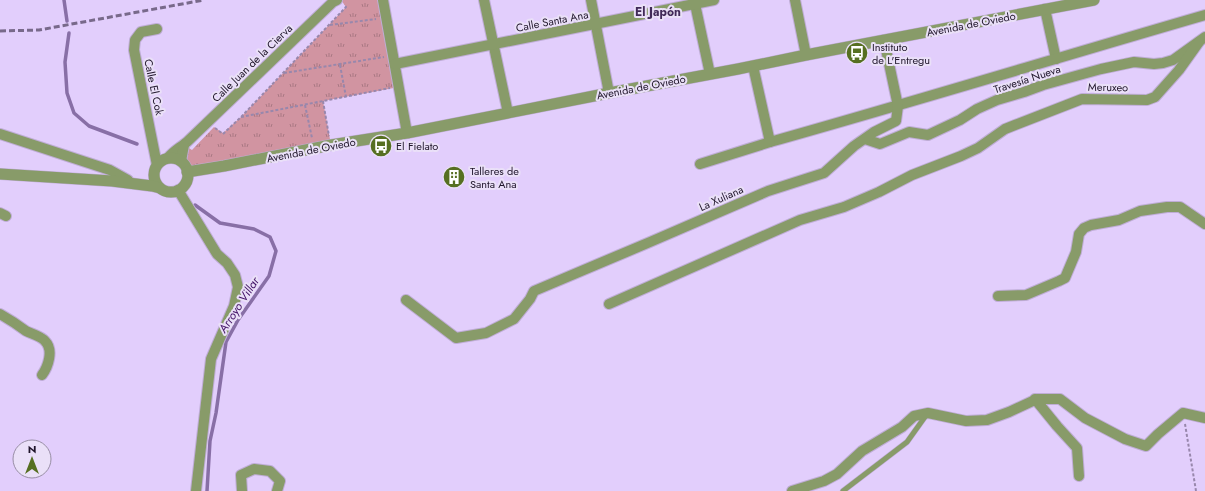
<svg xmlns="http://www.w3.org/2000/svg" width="1205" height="491" viewBox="0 0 1205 491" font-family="Jost,sans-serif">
	<defs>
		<pattern id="grass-tufts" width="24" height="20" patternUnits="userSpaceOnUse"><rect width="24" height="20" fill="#d194a1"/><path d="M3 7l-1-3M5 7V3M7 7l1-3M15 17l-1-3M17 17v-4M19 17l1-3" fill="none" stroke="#a97883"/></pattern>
	</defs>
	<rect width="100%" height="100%" fill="#e2cefc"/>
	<path fill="url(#grass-tufts)" d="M341,0h42l16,87 -76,14 8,44 -144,27 -2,-6 -4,-5 3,-16 8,5 22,-23 9,6 18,-16 105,-110z"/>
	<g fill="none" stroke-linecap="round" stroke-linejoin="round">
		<g stroke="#886fa6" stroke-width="3.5">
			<path d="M64,0l3,21"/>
			<path d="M69,33l-4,29 2,31 7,20 15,13 48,18"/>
			<path d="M195,205l25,18 34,6 16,8 6,14 -7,25 -31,44 -12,22 -10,71 -6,28 -3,50"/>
		</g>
		<g stroke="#bfadd6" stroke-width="6">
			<path id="service" d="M843,491l64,-49 20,-28"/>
		</g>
		<g stroke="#bfadd6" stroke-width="12">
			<g id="minor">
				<path d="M383,0l24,133"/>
				<path d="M484,0l24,113"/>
				<path d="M591,0l18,93"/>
				<path d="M795,0l11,55"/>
				<path d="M695,4l15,70"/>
				<path d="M1045,9l11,50"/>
				<path d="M157,29l-16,3 -6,8 -1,10 23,115"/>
				<path d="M395,64l319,-64"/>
				<path d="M753,66l17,76c146,-41 290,-85 435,-127"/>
				<path d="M0,134l110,36 18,10"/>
				<path d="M865,139l15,5 29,-12 19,3 32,-15 17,-11 20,-9 27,-8 19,-7 58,-16 33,-7 20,2 9,-1 10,-3 32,-23"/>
				<path d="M168,158c6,-8 14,-11 21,-18l144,-138 4,-2"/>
				<path d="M181,161l3,-16"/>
				<path d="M700,164l70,-22"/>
				<path d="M178,190l39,64 10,9 8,12 3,12 -4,19 -23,53 -15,132"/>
				<path d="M0,213l6,3"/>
				<path d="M998,296l28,-1 33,-14 6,-3 11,-26 3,-18 5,-6 7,-3 28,-5 21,-9 27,-4h13l25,17"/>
				<path d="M406,300l50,38 30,-5 28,-14 16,-20 4,-8 116,-49 118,-51 56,-18 30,-27 20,-14 22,-11 2,-15 -14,-66"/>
				<path d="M609,304l191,-84 44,-13 35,-15 33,-17 49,-19 17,-8 27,-19 10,-4 67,-26 65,1 8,-3 24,-27 20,-28"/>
				<path d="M0,314c9,5 18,11 26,17 6,3 15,5 19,10 9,9 3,26 -3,34"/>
				<path d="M1035,399l22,27 20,22 2,28"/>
				<path d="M242,491l-1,-16 13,-6 16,2 10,10 -3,10"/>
				<path d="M792,491l32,-10 13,-7 25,-23 40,-24 12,-11 14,-3 38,8 21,-1 22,-8 28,-13h23l25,19 40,21 21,7 12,-12 25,-21 22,5"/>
			</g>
		</g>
		<g stroke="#bfadd6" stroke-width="12">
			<g id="tertiary">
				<circle cx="171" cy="175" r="17"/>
				<path d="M187,172l37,-6 107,-21 76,-12 202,-40 129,-24 68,-14 288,-55"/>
				<path d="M0,174l112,7 40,5 8,2"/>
			</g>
		</g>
		<g stroke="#9887ac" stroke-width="2" stroke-dasharray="3 2" stroke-linecap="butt">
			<path d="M330,25l46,-6"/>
			<path d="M340,65l6,32"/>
			<path d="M284,73l100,-16"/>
			<path d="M323,101l6,35"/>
			<path d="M305,105l7,33"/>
			<path d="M241,117l149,-29"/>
			<path d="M215,128l8,6 18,-17 105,-110 -1,-2"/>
			<path d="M1185,424l11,67"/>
		</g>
		<use href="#service" stroke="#889b69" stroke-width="5"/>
		<use href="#minor" stroke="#889b69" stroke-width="10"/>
		<use href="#tertiary" stroke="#889b69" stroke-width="11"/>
		<path stroke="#78698a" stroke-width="3" stroke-dasharray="6 3" stroke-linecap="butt" d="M0,31l39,-1 165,-30"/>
	</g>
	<defs>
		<g id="bus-disc" transform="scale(1.15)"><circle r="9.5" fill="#566f21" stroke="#eae0f8"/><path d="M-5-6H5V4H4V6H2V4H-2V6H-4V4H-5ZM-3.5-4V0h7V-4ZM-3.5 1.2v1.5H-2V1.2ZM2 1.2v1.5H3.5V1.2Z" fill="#fff"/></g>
		<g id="building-disc" transform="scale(1.15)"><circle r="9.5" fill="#566f21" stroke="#eae0f8"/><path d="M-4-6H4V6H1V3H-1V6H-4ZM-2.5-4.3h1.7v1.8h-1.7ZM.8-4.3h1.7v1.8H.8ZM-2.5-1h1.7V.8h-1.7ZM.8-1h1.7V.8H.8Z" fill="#fff"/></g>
	</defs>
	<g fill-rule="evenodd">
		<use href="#bus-disc" x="857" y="53"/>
		<use href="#bus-disc" x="381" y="146"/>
		<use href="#building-disc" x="454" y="177"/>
	</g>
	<g text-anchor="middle" stroke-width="4" stroke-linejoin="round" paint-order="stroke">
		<g font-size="11" fill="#1e1429" stroke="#eae0f8">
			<text transform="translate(552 21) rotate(-11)" y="4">Calle Santa Ana</text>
			<text transform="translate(971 24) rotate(-11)" y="4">Avenida de Oviedo</text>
			<text transform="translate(252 63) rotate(-44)" y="4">Calle Juan de la Cierva</text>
			<text transform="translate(1027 79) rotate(-18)" y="4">Travesía Nueva</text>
			<text transform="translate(154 87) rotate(78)" y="4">Calle El Cok</text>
			<text transform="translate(641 87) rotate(-11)" y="4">Avenida de Oviedo</text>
			<text transform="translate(1108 87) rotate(1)" y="4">Meruxeo</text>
			<text transform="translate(311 150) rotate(-11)" y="4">Avenida de Oviedo</text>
			<text transform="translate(721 198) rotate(-24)" y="4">La Xuliana</text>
		</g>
		<g font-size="11" fill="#1e1429" stroke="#eae0f8" text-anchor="start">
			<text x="872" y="51">Instituto<tspan x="872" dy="13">de L'Entregu</tspan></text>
			<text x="396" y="150">El Fielato</text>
			<text x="470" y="175">Talleres de<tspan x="470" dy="13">Santa Ana</tspan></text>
		</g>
		<g font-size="12" font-weight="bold" fill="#412a58" stroke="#eae0f8">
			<text x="658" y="16">El Japón</text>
		</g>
		<g font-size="12" font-style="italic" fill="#3f0f63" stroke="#eae0f8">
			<text transform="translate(239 305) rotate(-57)" y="4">Arroyo Villar</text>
		</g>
	</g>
	<g transform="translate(32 459)"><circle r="19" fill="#eae0f8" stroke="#988ea5"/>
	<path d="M0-3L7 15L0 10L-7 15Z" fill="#566f21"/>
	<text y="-6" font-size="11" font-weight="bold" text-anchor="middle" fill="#1e1429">N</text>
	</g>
</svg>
